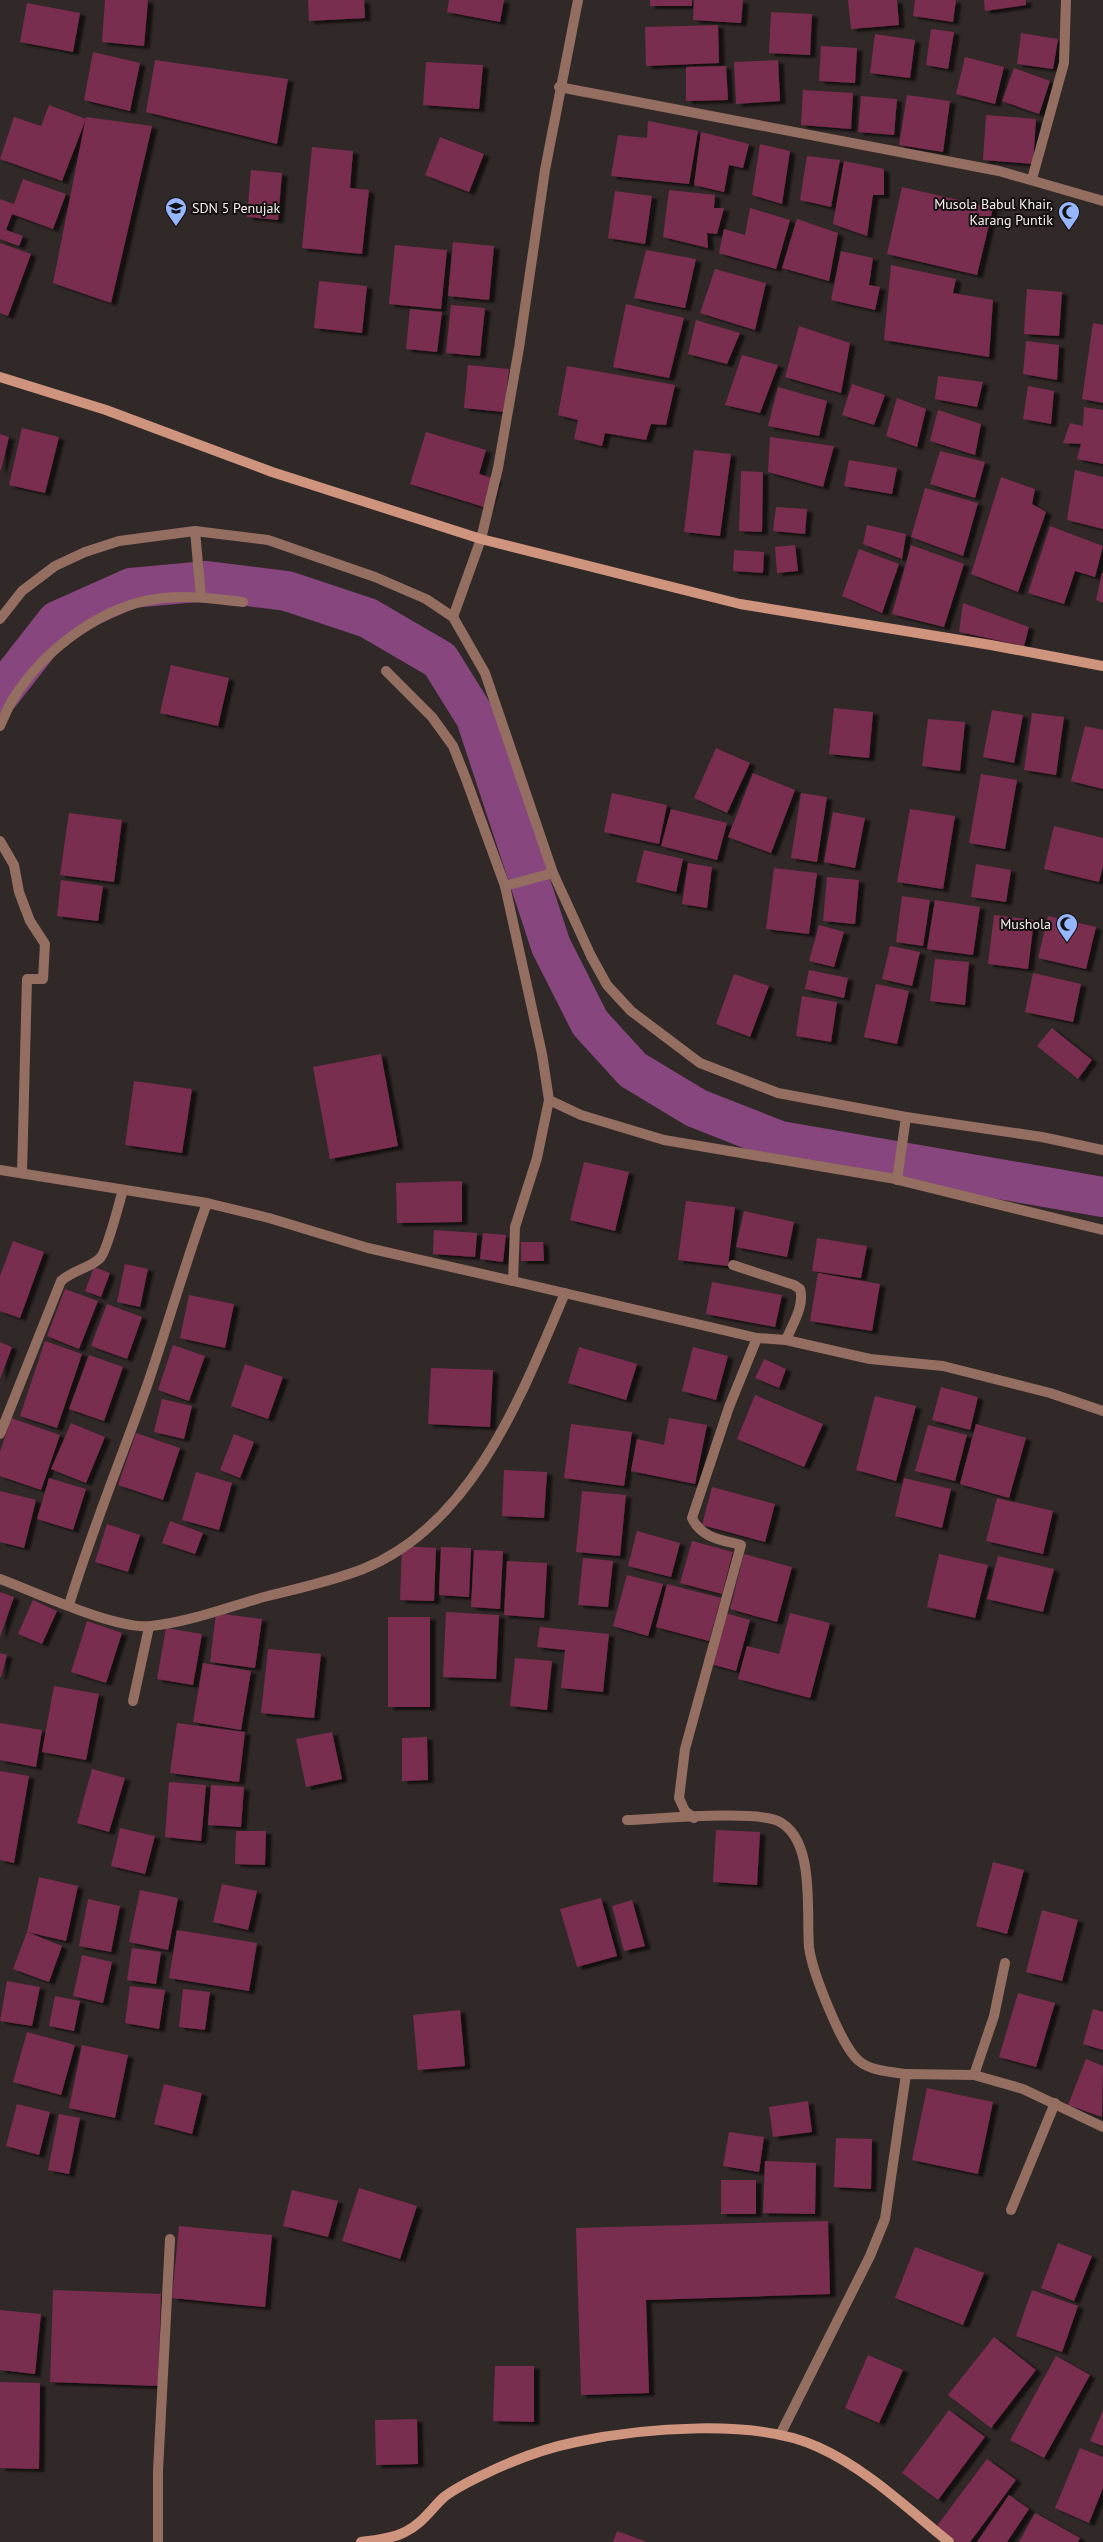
<svg xmlns="http://www.w3.org/2000/svg" width="1103" height="2542" viewBox="0 0 1103 2542" font-family="'PT Sans',sans-serif">
	<defs>
		<filter id="shadow"><feDropShadow dx="5.5" dy="3" stdDeviation="1" flood-color="#0009"/></filter>
	</defs>
	<rect width="100%" height="100%" fill="#312828"/>
	<g fill="none" stroke-linecap="round" stroke-linejoin="round">
		<path stroke="#87467d" stroke-width="40" d="M0,694l57,-73 74,-33 76,-7 80,10 81,27 72,42 36,58 75,228 39,77 43,47 63,38 84,33 323,56"/>
	</g>
	<g fill="#7a2d4f" filter="url(#shadow)">
		<path d="M105,0h43l-4,46 -42,-4z"/>
		<path d="M308,0h56l1,18 -56,3z"/>
		<path d="M449,0h55l-4,22 -53,-10z"/>
		<rect x="650" y="0" width="42" height="6"/>
		<path d="M694,0h49l-2,23 -48,-3z"/>
		<path d="M848,0h49l2,25 -48,4z"/>
		<path d="M915,0h41l-3,22 -40,-6z"/>
		<path d="M984,0h42v5l-41,6z"/>
		<path d="M27,3l53,10 -7,39 -53,-10z"/>
		<path d="M771,12l41,2 -2,41 -41,-2z"/>
		<path d="M718,25l1,38 -73,3 -1,-39z"/>
		<path d="M931,29l23,3 -6,37 -22,-4z"/>
		<path d="M1021,33l37,6 -5,30 -36,-5z"/>
		<path d="M875,34l40,6 -5,38 -40,-5z"/>
		<path d="M821,46l36,2 -2,35 -36,-2z"/>
		<path d="M93,52l47,11 -10,48 -46,-11z"/>
		<path d="M965,57l39,10 -9,37 -39,-10z"/>
		<path d="M155,60l133,19 -11,65 -131,-32z"/>
		<path d="M778,60l2,41 -44,3 -2,-42z"/>
		<path d="M426,62l57,3 -4,44 -56,-4z"/>
		<path d="M726,66l2,34 -42,1v-34z"/>
		<path d="M1014,68l36,13 -11,33 -37,-13z"/>
		<path d="M803,90l50,3 -2,36 -50,-4z"/>
		<path d="M907,95l43,6 -7,51 -44,-7z"/>
		<path d="M861,96l36,3 -3,36 -36,-3z"/>
		<path d="M49,105l37,14 -24,62 -62,-22 14,-42 27,9z"/>
		<path d="M986,115l50,4 -3,45 -50,-4z"/>
		<path d="M86,117l66,9 -41,177 -58,-20z"/>
		<path d="M648,121l50,10 -9,53 -78,-8 7,-41 29,3z"/>
		<path d="M701,132l48,12 -6,24 -14,-3 -5,27 -30,-7z"/>
		<path d="M440,137l44,17 -15,38 -44,-17z"/>
		<path d="M760,144l30,7 -8,53 -30,-9z"/>
		<path d="M312,147l41,4 -3,37 19,2 -7,64 -60,-6z"/>
		<path d="M807,156l33,4 -9,47 -31,-7z"/>
		<path d="M844,161l40,8v26h-11l-6,41 -34,-12z"/>
		<path d="M251,170l31,3 -4,47 -31,-3z"/>
		<path d="M23,179l43,15 -13,35 -41,-15 -6,16 17,6 -4,10 -19,-7v-40l14,5z"/>
		<path d="M902,187l91,21 -16,67 -90,-21z"/>
		<path d="M669,190l46,5 -1,13h10l-7,26 -10,-1 1,15 -45,-11z"/>
		<path d="M615,191l37,5 -7,48 -37,-6z"/>
		<path d="M750,208l40,12 -14,49 -57,-16 5,-24 21,6z"/>
		<path d="M797,219l41,14 -9,48 -47,-13z"/>
		<path d="M453,242l41,4 -5,54 -41,-4z"/>
		<path d="M0,243l31,11 -23,62 -8,-3z"/>
		<path d="M395,245l52,5 -6,59 -52,-5z"/>
		<path d="M646,250l50,9 -11,49 -51,-10z"/>
		<path d="M841,251l32,7 -4,27 11,2 -5,23 -44,-10z"/>
		<path d="M891,265l65,14 -3,14 40,7 -4,57 -105,-17z"/>
		<path d="M715,269l51,14 -11,47 -55,-17z"/>
		<path d="M319,281l48,5 -5,47 -48,-5z"/>
		<path d="M1027,289l35,3 -3,44 -35,-2z"/>
		<path d="M626,304l58,14 -15,60 -56,-11z"/>
		<path d="M451,305l34,3 -5,48 -34,-3z"/>
		<path d="M410,309l32,3 -5,40 -31,-3z"/>
		<path d="M696,320l44,13 -13,31 -39,-10z"/>
		<path d="M1093,323l10,2v78l-21,-4z"/>
		<path d="M799,326l51,17 -9,50 -56,-16z"/>
		<path d="M1026,341l33,4 -2,35 -34,-6z"/>
		<path d="M742,355l36,10 -18,48 -35,-8z"/>
		<path d="M468,365l41,4 -5,43 -40,-4z"/>
		<path d="M567,366l108,19 -9,40 -15,-1 -5,16 -41,-7 -3,13 -28,-7 4,-19 -20,-5z"/>
		<path d="M938,376l45,6 -6,25 -42,-8z"/>
		<path d="M852,384l33,11 -11,30 -32,-10z"/>
		<path d="M1028,386l26,5 -3,33 -28,-5z"/>
		<path d="M778,387l49,14 -8,35 -51,-10z"/>
		<path d="M897,398l29,11 -9,38 -31,-11z"/>
		<path d="M1084,407l19,3v54l-26,-5 4,-15 -18,-1 7,-20 13,3z"/>
		<path d="M938,410l43,14 -6,31 -45,-14z"/>
		<path d="M22,428l37,9 -14,56 -36,-8z"/>
		<path d="M426,432l60,18 -7,24 17,5 -9,29 -77,-24z"/>
		<path d="M0,434l9,3 -8,33h-1z"/>
		<path d="M770,437l64,9 -11,41 -55,-15z"/>
		<path d="M694,450l37,4 -11,82 -36,-4z"/>
		<path d="M940,451l45,11 -10,36 -45,-14z"/>
		<path d="M849,460l48,8 -5,26 -48,-8z"/>
		<path d="M1075,470l28,7v52l-36,-9z"/>
		<path d="M741,471l22,1 -1,60 -23,-1z"/>
		<path d="M1001,477l34,12 -3,15 14,8 -28,80 -47,-18z"/>
		<path d="M925,488l53,15 -15,53 -52,-19z"/>
		<path d="M776,507l31,2 -2,25 -32,-3z"/>
		<path d="M867,525l39,9 -4,25 -39,-15z"/>
		<path d="M1050,526l53,20 -8,31 -20,-6 -11,33 -36,-11z"/>
		<path d="M795,545l3,26 -21,2 -2,-26z"/>
		<path d="M911,545l53,19 -20,63 -52,-13z"/>
		<path d="M859,549l40,15 -17,49 -40,-17z"/>
		<path d="M734,550l30,2 -1,21 -30,-2z"/>
		<path d="M1102,573h1v30l-7,-3z"/>
		<path d="M963,603l66,24 -5,19 -65,-14z"/>
		<path d="M171,665l58,13 -11,48 -58,-13z"/>
		<path d="M834,708l39,4 -4,46 -40,-4z"/>
		<path d="M992,710l31,5 -9,48 -31,-6z"/>
		<path d="M1032,713l32,4 -8,58 -32,-5z"/>
		<path d="M928,719l37,3 -5,49 -38,-5z"/>
		<path d="M1085,726l18,4v59l-32,-8z"/>
		<path d="M716,748l34,15 -23,50 -33,-15z"/>
		<path d="M753,773l42,17 -24,63 -43,-16z"/>
		<path d="M981,774l36,6 -12,69 -36,-6z"/>
		<path d="M612,793l55,12 -8,39 -55,-12z"/>
		<path d="M801,793l26,4 -10,65 -26,-4z"/>
		<path d="M671,809l56,14 -10,37 -56,-14z"/>
		<path d="M910,809l45,7 -12,73 -46,-7z"/>
		<path d="M833,812l32,6 -10,50 -31,-6z"/>
		<path d="M69,813l53,7 -8,62 -54,-7z"/>
		<path d="M1054,826l49,12v28l-4,16 -55,-13z"/>
		<path d="M644,850l39,9 -7,33 -40,-10z"/>
		<path d="M688,863l24,4 -5,41 -25,-4z"/>
		<path d="M976,864l35,6 -5,32 -35,-5z"/>
		<path d="M774,868l43,5 -8,61 -43,-5z"/>
		<path d="M827,877l32,3 -4,44 -32,-3z"/>
		<path d="M61,880l42,6 -5,35 -41,-5z"/>
		<path d="M902,896l28,4 -7,46 -27,-4z"/>
		<path d="M935,900l45,7 -7,48 -46,-6z"/>
		<path d="M994,915l40,5 -6,49 -40,-5z"/>
		<path d="M1048,916l48,11 -10,42 -48,-11z"/>
		<path d="M819,925l25,7 -10,35 -25,-6z"/>
		<path d="M890,946l30,6 -8,34 -30,-7z"/>
		<path d="M935,959l34,3 -4,43 -35,-4z"/>
		<path d="M809,970l39,8 -4,20 -39,-9z"/>
		<path d="M1033,973l48,11 -8,38 -48,-10z"/>
		<path d="M734,974l35,12 -19,51 -34,-13z"/>
		<path d="M876,984l33,7 -12,53 -33,-7z"/>
		<path d="M802,996l35,6 -6,40 -35,-6z"/>
		<path d="M1052,1028l40,32 -14,19 -41,-33z"/>
		<path d="M381,1054l17,92 -68,13 -17,-92z"/>
		<path d="M134,1081l58,8 -10,64 -57,-8z"/>
		<path d="M584,1162l45,10 -14,59 -45,-11z"/>
		<path d="M462,1181v41l-65,1 -1,-40z"/>
		<path d="M686,1201l49,6 -7,59 -50,-6z"/>
		<path d="M744,1211l50,11 -7,35 -51,-10z"/>
		<path d="M434,1230l43,3 -2,24 -42,-3z"/>
		<path d="M483,1233l23,2 -3,27 -23,-3z"/>
		<path d="M817,1238l50,8 -6,32 -49,-7z"/>
		<path d="M13,1241l31,11 -24,66 -20,-7v-35z"/>
		<path d="M521,1242h22l1,19h-23z"/>
		<path d="M125,1264l23,5 -8,38 -23,-5z"/>
		<path d="M94,1267l16,6 -9,24 -16,-6z"/>
		<path d="M818,1273l62,11 -8,47 -62,-10z"/>
		<path d="M712,1282l70,13 -7,32 -69,-13z"/>
		<path d="M65,1289l33,12 -19,48 -32,-13z"/>
		<path d="M189,1295l45,9 -9,44 -45,-10z"/>
		<path d="M107,1304l35,13 -15,42 -36,-13z"/>
		<path d="M45,1341l37,13 -25,74 -37,-12z"/>
		<path d="M0,1342l12,5 -12,32z"/>
		<path d="M173,1345l32,11 -16,45 -31,-11z"/>
		<path d="M579,1347l58,17 -11,36 -58,-17z"/>
		<path d="M693,1347l35,9 -12,44 -34,-9z"/>
		<path d="M89,1355l34,12 -19,54 -35,-12z"/>
		<path d="M764,1359l22,10 -7,19 -24,-10z"/>
		<path d="M245,1364l38,13 -15,42 -37,-13z"/>
		<path d="M431,1368l62,2 -3,57 -62,-3z"/>
		<path d="M941,1387l37,10 -8,33 -38,-10z"/>
		<path d="M755,1395l68,29 -19,43 -67,-28z"/>
		<path d="M875,1396l41,10 -20,75 -40,-11z"/>
		<path d="M162,1399l30,7 -8,33 -30,-7z"/>
		<path d="M11,1418l49,17 -19,55 -41,-14v-24z"/>
		<path d="M669,1418l38,7 -12,59 -64,-13 6,-32 27,6z"/>
		<path d="M71,1423l34,14 -19,46 -35,-14z"/>
		<path d="M571,1424l61,8 -8,54 -60,-8z"/>
		<path d="M976,1424l50,14 -17,60 -49,-14z"/>
		<path d="M928,1425l39,10 -12,46 -40,-10z"/>
		<path d="M136,1433l44,15 -17,52 -45,-15z"/>
		<path d="M234,1434l20,8 -14,36 -20,-8z"/>
		<path d="M504,1470l43,2 -3,46 -42,-2z"/>
		<path d="M196,1472l36,11 -13,47 -37,-10z"/>
		<path d="M49,1478l37,11 -13,41 -36,-11z"/>
		<path d="M904,1478l47,11 -9,39 -47,-12z"/>
		<path d="M712,1487l63,17 -10,38 -63,-17z"/>
		<path d="M0,1491l36,9 -12,48 -24,-6z"/>
		<path d="M582,1491l44,4 -6,61 -44,-4z"/>
		<path d="M997,1498l56,13 -10,43 -57,-13z"/>
		<path d="M170,1521l33,12 -8,21 -33,-11z"/>
		<path d="M107,1524l33,11 -12,37 -33,-10z"/>
		<path d="M637,1531l43,12 -9,34 -43,-11z"/>
		<path d="M692,1541l41,11 -11,42 -42,-11z"/>
		<path d="M402,1546l34,2 -2,53 -34,-1z"/>
		<path d="M441,1547l30,1 -2,49 -30,-2z"/>
		<path d="M474,1550l29,1 -3,58 -29,-2z"/>
		<path d="M744,1554l48,13 -15,55 -47,-13z"/>
		<path d="M939,1554l49,11 -13,53 -48,-11z"/>
		<path d="M998,1556l56,13 -11,43 -56,-13z"/>
		<path d="M583,1558l30,3 -5,46 -30,-2z"/>
		<path d="M507,1561l40,2 -3,55 -40,-3z"/>
		<path d="M627,1575l36,9 -15,52 -35,-10z"/>
		<path d="M667,1584l54,14 -12,43 -53,-14z"/>
		<path d="M0,1592l14,5 -14,40z"/>
		<path d="M33,1600l24,11 -15,33 -24,-10z"/>
		<path d="M446,1612l53,3 -3,64 -53,-2z"/>
		<path d="M216,1613l46,6 -7,49 -45,-6z"/>
		<path d="M725,1613l25,7 -14,51 -25,-7z"/>
		<path d="M790,1613l40,10 -20,75 -72,-19 9,-33 32,8z"/>
		<rect x="388" y="1617" width="42" height="90"/>
		<path d="M87,1621l35,12 -16,50 -35,-11z"/>
		<path d="M540,1627l69,7 -6,58 -42,-4 4,-38 -28,-3z"/>
		<path d="M166,1628l36,6 -9,51 -36,-6z"/>
		<path d="M268,1649l53,5 -7,64 -53,-5z"/>
		<path d="M0,1653l7,2 -6,22h-1z"/>
		<path d="M515,1658l37,3 -5,49 -37,-4z"/>
		<path d="M203,1663l48,8 -10,59 -48,-8z"/>
		<path d="M54,1686l45,8 -13,66 -44,-8z"/>
		<path d="M0,1723l42,7 -6,37 -36,-7z"/>
		<path d="M177,1723l68,9 -6,50 -69,-9z"/>
		<path d="M332,1732l10,47 -36,8 -10,-48z"/>
		<path d="M427,1737l1,43 -26,1v-43z"/>
		<path d="M92,1769l33,9 -16,54 -32,-9z"/>
		<path d="M0,1771l29,5 -15,87 -14,-3z"/>
		<path d="M169,1782l37,3 -5,56 -36,-4z"/>
		<path d="M211,1785l33,2 -3,40 -33,-2z"/>
		<path d="M120,1828l35,8 -10,38 -34,-8z"/>
		<path d="M716,1830l44,2 -3,53 -44,-3z"/>
		<path d="M236,1831h30l-1,34 -30,-1z"/>
		<path d="M993,1862l31,8 -17,64 -31,-8z"/>
		<path d="M39,1877l39,9 -12,55 -39,-9 35,14 -13,36 -36,-13 14,-37z"/>
		<path d="M222,1884l35,7 -9,39 -35,-8z"/>
		<path d="M140,1890l38,8 -10,52 -39,-8z"/>
		<path d="M601,1898l16,58 -40,11 -17,-58z"/>
		<path d="M88,1899l32,7 -9,46 -32,-6z"/>
		<path d="M632,1900l13,46 -21,5 -12,-45z"/>
		<path d="M1042,1910l36,10 -16,61 -36,-9z"/>
		<path d="M177,1930l80,13 -8,48 -80,-13z"/>
		<path d="M132,1948l29,4 -5,32 -29,-4z"/>
		<path d="M82,1955l30,7 -9,41 -30,-7z"/>
		<path d="M7,1981l33,6 -8,39 -32,-5z"/>
		<path d="M130,1986l35,4 -6,39 -34,-6z"/>
		<path d="M183,1989l27,3 -5,38 -26,-3z"/>
		<path d="M1018,1993l37,10 -19,64 -37,-10z"/>
		<path d="M55,1996l25,5 -6,30 -25,-5z"/>
		<path d="M1093,2009l10,3v38l-20,-6z"/>
		<path d="M460,2010l5,56 -47,4 -5,-55z"/>
		<path d="M27,2032l48,13 -14,50 -48,-13z"/>
		<path d="M82,2045l46,10 -13,63 -46,-10z"/>
		<path d="M1086,2059l17,7 -1,51 -34,-12z"/>
		<path d="M164,2084l38,9 -10,41 -38,-10z"/>
		<path d="M927,2088l66,14 -15,72 -66,-14z"/>
		<path d="M808,2101l4,31 -39,5 -4,-30z"/>
		<path d="M17,2104l33,8 -11,43 -33,-9z"/>
		<path d="M59,2114l21,4 -11,56 -21,-4z"/>
		<path d="M729,2132l35,5 -5,35 -36,-6z"/>
		<path d="M836,2138l36,1 -1,50 -37,-2z"/>
		<path d="M765,2161l51,2 -1,51 -52,-1z"/>
		<rect x="721" y="2180" width="35" height="34"/>
		<path d="M359,2188l58,18 -17,53 -58,-18z"/>
		<path d="M292,2190l46,11 -10,36 -45,-11z"/>
		<path d="M828,2221l2,73 -184,6 3,93 -68,2 -5,-167z"/>
		<path d="M179,2226l93,9 -7,72 -93,-9z"/>
		<path d="M1058,2243l34,13 -18,45 -33,-13z"/>
		<path d="M915,2247l69,26 -21,52 -68,-27z"/>
		<path d="M53,2290l108,4 -3,92 -108,-4z"/>
		<path d="M1032,2290l46,16 -16,46 -46,-16z"/>
		<path d="M0,2310l41,4 -6,60 -35,-4z"/>
		<path d="M994,2337l42,33 -45,58 -43,-33z"/>
		<path d="M868,2355l35,15 -24,53 -34,-15z"/>
		<path d="M1056,2356l34,19 -46,83 -34,-18z"/>
		<path d="M495,2366h39v56l-41,-1z"/>
		<path d="M0,2382l40,1 -1,86 -39,-1z"/>
		<path d="M949,2410l36,27 -47,63 -36,-27z"/>
		<path d="M1103,2410v36l-13,-5z"/>
		<path d="M417,2419l1,45 -42,1 -1,-45z"/>
		<path d="M1080,2448l23,9v31l-14,35 -34,-15z"/>
		<path d="M987,2459l29,21 -46,62h-14l-20,-15z"/>
		<path d="M1009,2495l20,14 -22,33h-30z"/>
		<path d="M1035,2513l45,25 -2,4h-59z"/>
		<path d="M617,2531l30,11h-34z"/>
	</g>
	<g fill="none" stroke-linecap="round" stroke-linejoin="round">
		<g stroke="#936e61" stroke-width="10">
			<path d="M0,726c4,-9 8,-19 13,-27 31,-50 91,-95 150,-101 27,-3 54,1 80,4"/>
			<path d="M0,841l14,24 5,27 11,29 15,23 -2,35h-16l-5,194"/>
			<path d="M974,2075l20,-59 11,-53"/>
			<path d="M1011,2210l44,-107"/>
		</g>
		<g stroke="#936e61" stroke-width="10">
			<path d="M559,87l440,84 104,30"/>
			<path d="M1032,179l32,-116 2,-63"/>
			<path d="M195,531l6,66"/>
			<path d="M453,617l28,-78 17,-71 21,-120 26,-178 33,-170"/>
			<path d="M0,619l22,-28 33,-25 30,-14 34,-11 76,-10 73,9 107,37 51,22 27,18 32,56 68,200 38,83 16,29 24,26 69,52 78,30 128,24 136,20 61,13"/>
			<path d="M386,671l46,46 21,29 13,33 39,107 37,168 7,46 32,15 83,25 226,38 213,52"/>
			<path d="M505,886l48,-13"/>
			<path d="M549,1100l-12,58 -22,69 -2,54 244,57 29,2 84,19 73,7 107,27 53,18"/>
			<path d="M0,1170l207,33 62,15 99,30 145,33"/>
			<path d="M897,1180l9,-63"/>
			<path d="M733,1265l61,20 6,4c5,17 -8,36 -14,51"/>
			<path d="M0,1434l61,-153c13,-12 31,-13 40,-24 7,-9 18,-54 22,-67"/>
			<path d="M0,1579c35,13 116,51 151,47 39,-4 79,-20 117,-30 32,-8 64,-15 95,-27 110,-44 159,-175 202,-276"/>
			<path d="M69,1605c23,-76 54,-150 80,-225 20,-59 37,-119 58,-177"/>
			<path d="M133,1701l16,-74"/>
			<path d="M694,1818l-9,-7 -6,-13 6,-49 56,-204c-19,-5 -40,-7 -49,-27l37,-111 28,-69"/>
			<path d="M627,1820c30,-1 128,-10 151,1 38,18 28,91 31,126 3,24 32,99 50,114 12,10 32,11 47,13"/>
			<path d="M780,2435l90,-179 15,-37 21,-145 68,1 49,14 80,38"/>
			<path d="M158,2542v-71l12,-232"/>
		</g>
		<g stroke="#cf947e" stroke-width="10">
			<path d="M0,377l106,33 166,62 209,67 259,65 251,41 112,21"/>
			<path d="M361,2542c14,-2 31,-3 44,-10 17,-8 26,-23 39,-35 13,-10 28,-17 43,-24 27,-13 59,-25 89,-31 65,-14 181,-24 242,5 49,22 90,62 131,95"/>
		</g>
	</g>
	<defs>
		<g id="school-pin" transform="scale(1.125)"><path d="M0 17L-7.5 6A9.5 9.5 0 1 1 7.5 6Z" fill="#96b6fd" stroke="#161212"/><path d="M0-5L7-2L0 1L-7-2ZM-4 1L0 2.5L4 1V4Q0 6-4 4Z" fill="#111"/></g>
		<g id="mosque-pin" transform="scale(1.125)"><path d="M0 17L-7.5 6A9.5 9.5 0 1 1 7.5 6Z" fill="#96b6fd" stroke="#161212"/><path d="M3.5-4.9A6 6 0 1 0 3.5 4.9A5 5 0 1 1 3.5-4.9Z" fill="#111"/></g>
	</defs>
	<g fill-rule="evenodd">
		<use href="#school-pin" x="176" y="208"/>
		<use href="#mosque-pin" x="1069" y="212"/>
		<use href="#mosque-pin" x="1067" y="924"/>
	</g>
	<g text-anchor="middle" stroke-width="4" stroke-linejoin="round" paint-order="stroke">
		<g font-size="14" fill="#f7f0f0" stroke="#161212" text-anchor="end">
			<text x="1053" y="209">Musola Babul Khair,<tspan x="1053" dy="16">Karang Puntik</tspan></text>
			<text x="192" y="213" text-anchor="start">SDN 5 Penujak</text>
			<text x="1051" y="929">Mushola</text>
		</g>
	</g>
</svg>
